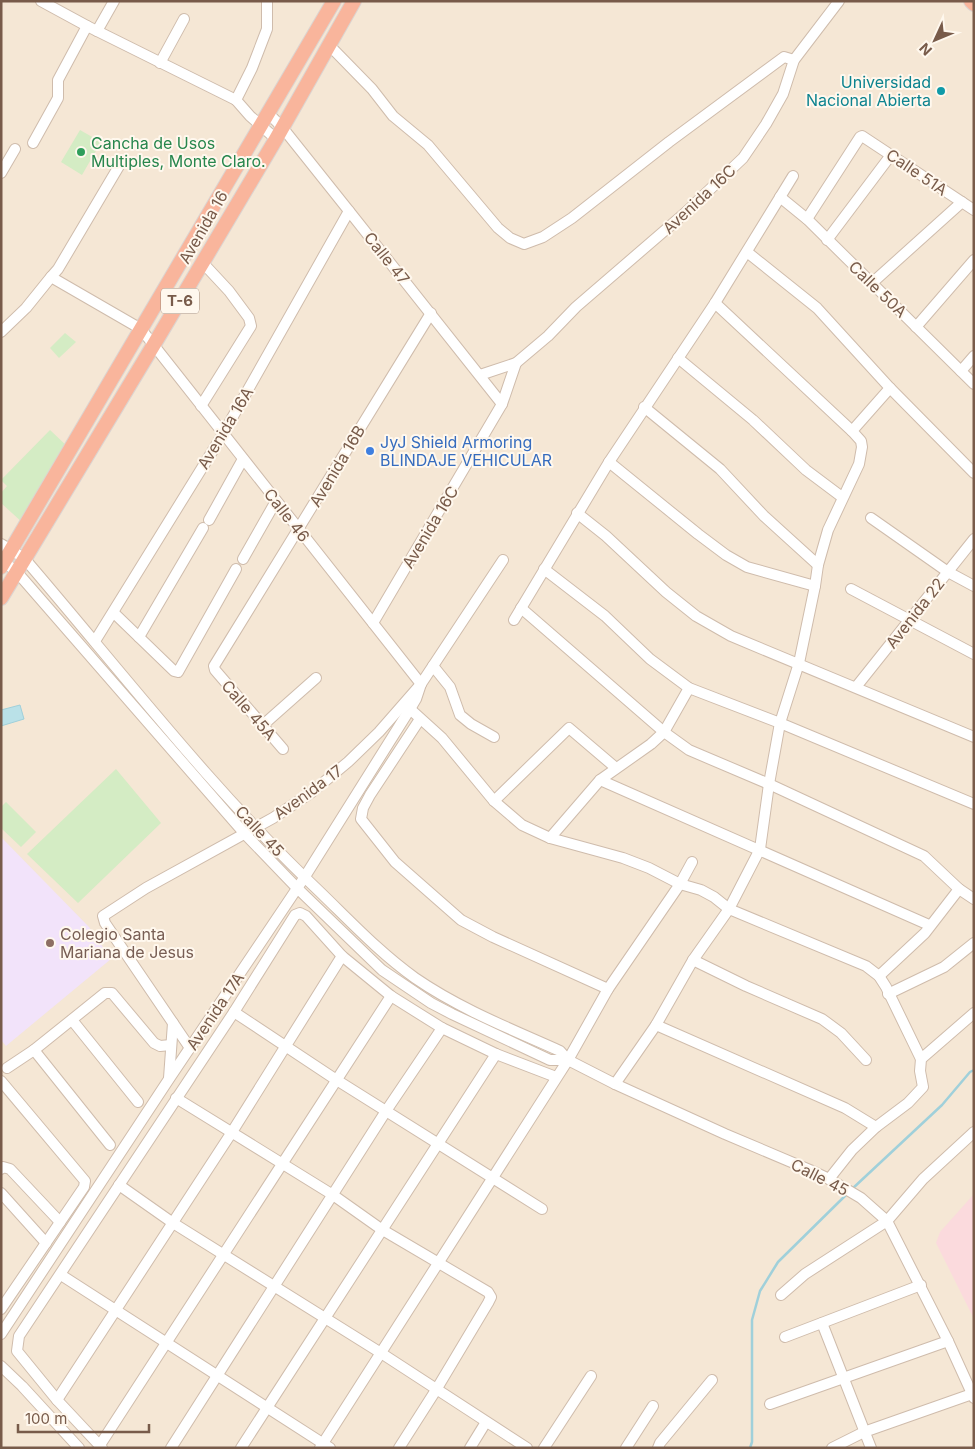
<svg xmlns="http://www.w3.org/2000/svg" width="975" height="1449" viewBox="0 0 975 1449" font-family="Inter,sans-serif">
	<rect width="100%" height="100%" fill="#fdf5e7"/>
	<rect fill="#f5e7d5" x="1" y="1" width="973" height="1447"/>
	<path fill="#f2e3fa" d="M1,837l88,90 22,32 -105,87 -5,-6z"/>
	<path fill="#fbdadd" d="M974,1194v125l-38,-76 4,-11z"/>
	<g fill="#d4ecc4">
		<path d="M80,130l21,12 -19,33 -21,-13z"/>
		<path d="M65,333l11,9 -17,16 -9,-10z"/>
		<path d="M50,430l19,18 -46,75 -22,-20v-10l6,-7 -6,-6z"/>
		<path d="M116,769l45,54 -83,80 -51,-49z"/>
		<path d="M6,802l30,30 -15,15 -20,-19v-21z"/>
	</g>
	<path fill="#bae1e8" stroke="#a0d0da" d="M20,705l4,14 -23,7v-16z"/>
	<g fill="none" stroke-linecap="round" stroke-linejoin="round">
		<g stroke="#a0d0da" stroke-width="2.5">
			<path d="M852,1189l90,-84 28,-33 4,-2"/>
			<path d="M750,1448l2,-6v-122l8,-29 18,-29 70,-69"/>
		</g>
		<g stroke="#cfbcac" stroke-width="12">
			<g id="minor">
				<path d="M41,1l46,25 149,74"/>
				<path d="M267,1v28l-15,39 -16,32 14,16 26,23"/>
				<path d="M97,31l17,-30"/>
				<path d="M329,45l43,44 21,27 35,29 70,83 12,10 14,6 19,-7 29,-19 97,-76 115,-85 10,3"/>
				<path d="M160,63l24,-44"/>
				<path d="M269,114l13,13 67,84 153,193"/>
				<path d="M33,143l25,-45v-18l29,-54"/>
				<path d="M1,173l14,-24"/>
				<path d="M780,197l27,22 167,165"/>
				<path d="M807,219l53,-82 2,-1 112,74"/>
				<path d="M827,240l64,-85"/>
				<path d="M747,252l70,56 73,80 84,85"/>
				<path d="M51,277l7,-8 64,-108"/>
				<path d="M872,283l90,-81"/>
				<path d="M715,303l137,128"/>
				<path d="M916,327l58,-67"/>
				<path d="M1,332l25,-24 25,-31 90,52 280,355"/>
				<path d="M678,358l75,62 53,50 36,27"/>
				<path d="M961,371l13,-15"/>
				<path d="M480,375l36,-12 32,-27 28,-29 109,-94 58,-55 23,-34 17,-30 11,-34 45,-59"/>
				<path d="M201,406l50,-80 -2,-8 -20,-27 -27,-29"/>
				<path d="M644,407l76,62 44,47 54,49"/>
				<path d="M609,462l89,72 28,21 21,12 68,19"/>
				<path d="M577,513l29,23 60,56 30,24 35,20 243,101"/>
				<path d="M871,518l77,54 26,14"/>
				<path d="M209,520l34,-61"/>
				<path d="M1,544l23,14c97,113 188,232 296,334 31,30 60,61 95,86 45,31 96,51 145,73l8,9 47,24 110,50 85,36 19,9 32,19 26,23 61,120 26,57"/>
				<path d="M243,559l33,-58"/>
				<path d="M1,560l15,11 229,263 52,54 85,82 49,33 21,11 98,46h18"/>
				<path d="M544,569l61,47 45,43 39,29 91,35 194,81"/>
				<path d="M851,589l123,65"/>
				<path d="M521,608l143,124 25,18 80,34 155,72 35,33 15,10"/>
				<path d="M114,613l60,58 4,1 58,-103"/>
				<path d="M514,620l95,-158 106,-159 78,-127"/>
				<path d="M373,623l129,-219 14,-41"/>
				<path d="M139,637l64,-109"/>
				<path d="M95,641l128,-207 126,-223"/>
				<path d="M433,666l17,21 10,28 11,9 23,13"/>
				<path d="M856,687l118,-148"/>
				<path d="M410,709l32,29 52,63 28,24 28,13 73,20 26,10 31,16 21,6 13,7 15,12 137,57 13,10 7,11 35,72"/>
				<path d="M420,719l-50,76 -7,13 -2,11 34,43 66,58 32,17 115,52"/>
				<path d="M263,725l53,-47"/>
				<path d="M283,749l-68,-79 -1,-4 217,-353"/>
				<path d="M600,780l329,145"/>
				<path d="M494,801l75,-73 47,40"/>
				<path d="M550,838l50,-58 51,-36 13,-12 25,-44"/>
				<path d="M693,960l53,26 76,33 19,14 25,27"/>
				<path d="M879,976l46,-43 34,-44"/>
				<path d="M888,994l56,-27 30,-24"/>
				<path d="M234,1012l101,67 207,130"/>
				<path d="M72,1020l66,82"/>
				<path d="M656,1025l189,83 31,19"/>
				<path d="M190,1048l-85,-125 -2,-7 43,-28 127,-70 39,-26 36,-30 31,-30 42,-48 82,-124"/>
				<path d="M34,1050l76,95"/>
				<path d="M7,1068l27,-18 71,-57h7l42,50 6,3 11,-1"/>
				<path d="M169,1078l4,-55"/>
				<path d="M1,1081l84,100 -1,6 -83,122"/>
				<path d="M615,1084l41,-59 37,-65 36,-51 31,-60 9,-65 11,-61 19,-60 16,-77 3,-21 10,-35 31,-66 3,-17 -1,-6 -9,-10 38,-43"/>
				<path d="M176,1098l157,97 48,34 107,63 3,5 -3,6 -52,87 -37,58"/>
				<path d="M1,1169l2,-2 7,2 50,53"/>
				<path d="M829,1179l23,-29 24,-23 32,-24 15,-16 -3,-16 1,-12 53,-46"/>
				<path d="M119,1185l54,38 208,130 146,95"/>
				<path d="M1,1193l45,50"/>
				<path d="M61,1275l269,173"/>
				<path d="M781,1295l24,-21 82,-53 36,-42 51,-47"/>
				<path d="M822,1323l49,125"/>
				<path d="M1,1334l168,-255 135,-201 106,-169 6,-10 5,-15"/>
				<path d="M785,1337l136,-52"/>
				<path d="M1,1366l21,20 57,62"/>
				<path d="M57,1400l175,-268 110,-176"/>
				<path d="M770,1404l178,-63"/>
				<path d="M100,1445l291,-449"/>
				<path d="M102,1448l-45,-48 -40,-49 2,-15 215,-324 61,-97 5,-2 6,3 36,40 49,40 51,32 54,26 60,23"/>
				<path d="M171,1448l215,-337 56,-83"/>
				<path d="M241,1448l255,-394"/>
				<path d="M320,1448l248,-388 40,-71 72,-105 12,-22"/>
				<path d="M470,1448l16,-26"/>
				<path d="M544,1448l47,-72"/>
				<path d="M626,1448l27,-42"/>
				<path d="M658,1448l2,-5 52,-63"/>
				<path d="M832,1448l32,-16 108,-38"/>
			</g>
		</g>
		<g stroke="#dcd4d0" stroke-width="16">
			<g id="highway">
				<path d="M971,1l3,3"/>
				<path d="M1,567l333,-566"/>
				<path d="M1,598l152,-252 123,-207 78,-138"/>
			</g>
		</g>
		<use href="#minor" stroke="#fff" stroke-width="10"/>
		<use href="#highway" stroke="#f9b59c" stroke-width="14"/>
	</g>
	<circle fill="#0f9aa8" stroke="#fff8ee" stroke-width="2" cx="941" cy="91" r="5"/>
	<circle fill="#2e9e5b" stroke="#fff8ee" stroke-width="2" cx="81" cy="152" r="5"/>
	<circle fill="#3f7fe0" stroke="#fff8ee" stroke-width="2" cx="370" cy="451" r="5"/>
	<circle fill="#8d6e63" stroke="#fff8ee" stroke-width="2" cx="50" cy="943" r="5"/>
	<g text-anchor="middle" stroke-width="4" stroke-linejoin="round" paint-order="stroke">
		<rect fill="#fff8ee" stroke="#a08a7b" stroke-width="1" x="161" y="288.5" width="38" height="25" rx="4"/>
		<g font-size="15" font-weight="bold" fill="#785b4a">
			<text x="180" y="306">T-6</text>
		</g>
		<g font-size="16" fill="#0d838f" stroke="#fff8ee" text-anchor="end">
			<text x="931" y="88">Universidad<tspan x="931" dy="18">Nacional Abierta</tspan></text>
		</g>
		<g font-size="16" fill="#27864d" stroke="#fff8ee" text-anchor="start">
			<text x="91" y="149">Cancha de Usos<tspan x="91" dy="18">Multiples, Monte Claro.</tspan></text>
		</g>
		<g font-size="16" fill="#785b4a" stroke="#fff8ee">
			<text transform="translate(917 172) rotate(34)" y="6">Calle 51A</text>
			<text transform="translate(699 199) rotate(-43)" y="6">Avenida 16C</text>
			<text transform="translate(203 227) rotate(-60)" y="6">Avenida 16</text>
			<text transform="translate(387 258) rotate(51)" y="6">Calle 47</text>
			<text transform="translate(878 289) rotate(44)" y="6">Calle 50A</text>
			<text transform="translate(225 428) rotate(-59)" y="6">Avenida 16A</text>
			<text transform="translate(337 466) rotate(-59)" y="6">Avenida 16B</text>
			<text transform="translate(287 515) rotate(52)" y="6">Calle 46</text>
			<text transform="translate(430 527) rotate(-59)" y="6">Avenida 16C</text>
			<text transform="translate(915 613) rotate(-52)" y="6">Avenida 22</text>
			<text transform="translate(249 710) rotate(49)" y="6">Calle 45A</text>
			<text transform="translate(308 792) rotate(-36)" y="6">Avenida 17</text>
			<text transform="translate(260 831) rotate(47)" y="6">Calle 45</text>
			<text transform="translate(215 1011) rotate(-56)" y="6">Avenida 17A</text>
			<text transform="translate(820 1177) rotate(27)" y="6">Calle 45</text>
		</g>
		<g font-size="16" fill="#366cbe" stroke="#fff8ee" text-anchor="start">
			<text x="380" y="448">JyJ Shield Armoring<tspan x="380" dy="18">BLINDAJE VEHICULAR</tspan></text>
		</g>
		<g font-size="16" fill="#785e54" stroke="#fff8ee" text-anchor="start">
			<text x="60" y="940">Colegio Santa<tspan x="60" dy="18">Mariana de Jesus</tspan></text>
		</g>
	</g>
	<rect width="975" height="1449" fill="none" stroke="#785b4a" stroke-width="5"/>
	<g transform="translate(935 40) rotate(226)" stroke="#fff8ee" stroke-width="4" paint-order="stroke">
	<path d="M0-4L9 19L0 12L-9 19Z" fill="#785b4a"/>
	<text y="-8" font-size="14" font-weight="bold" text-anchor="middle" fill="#785b4a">N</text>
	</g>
	<path d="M18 1424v8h131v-8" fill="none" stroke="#785b4a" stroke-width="2.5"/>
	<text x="25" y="1424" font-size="15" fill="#785b4a" stroke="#fff8ee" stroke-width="4" paint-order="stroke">100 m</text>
</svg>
